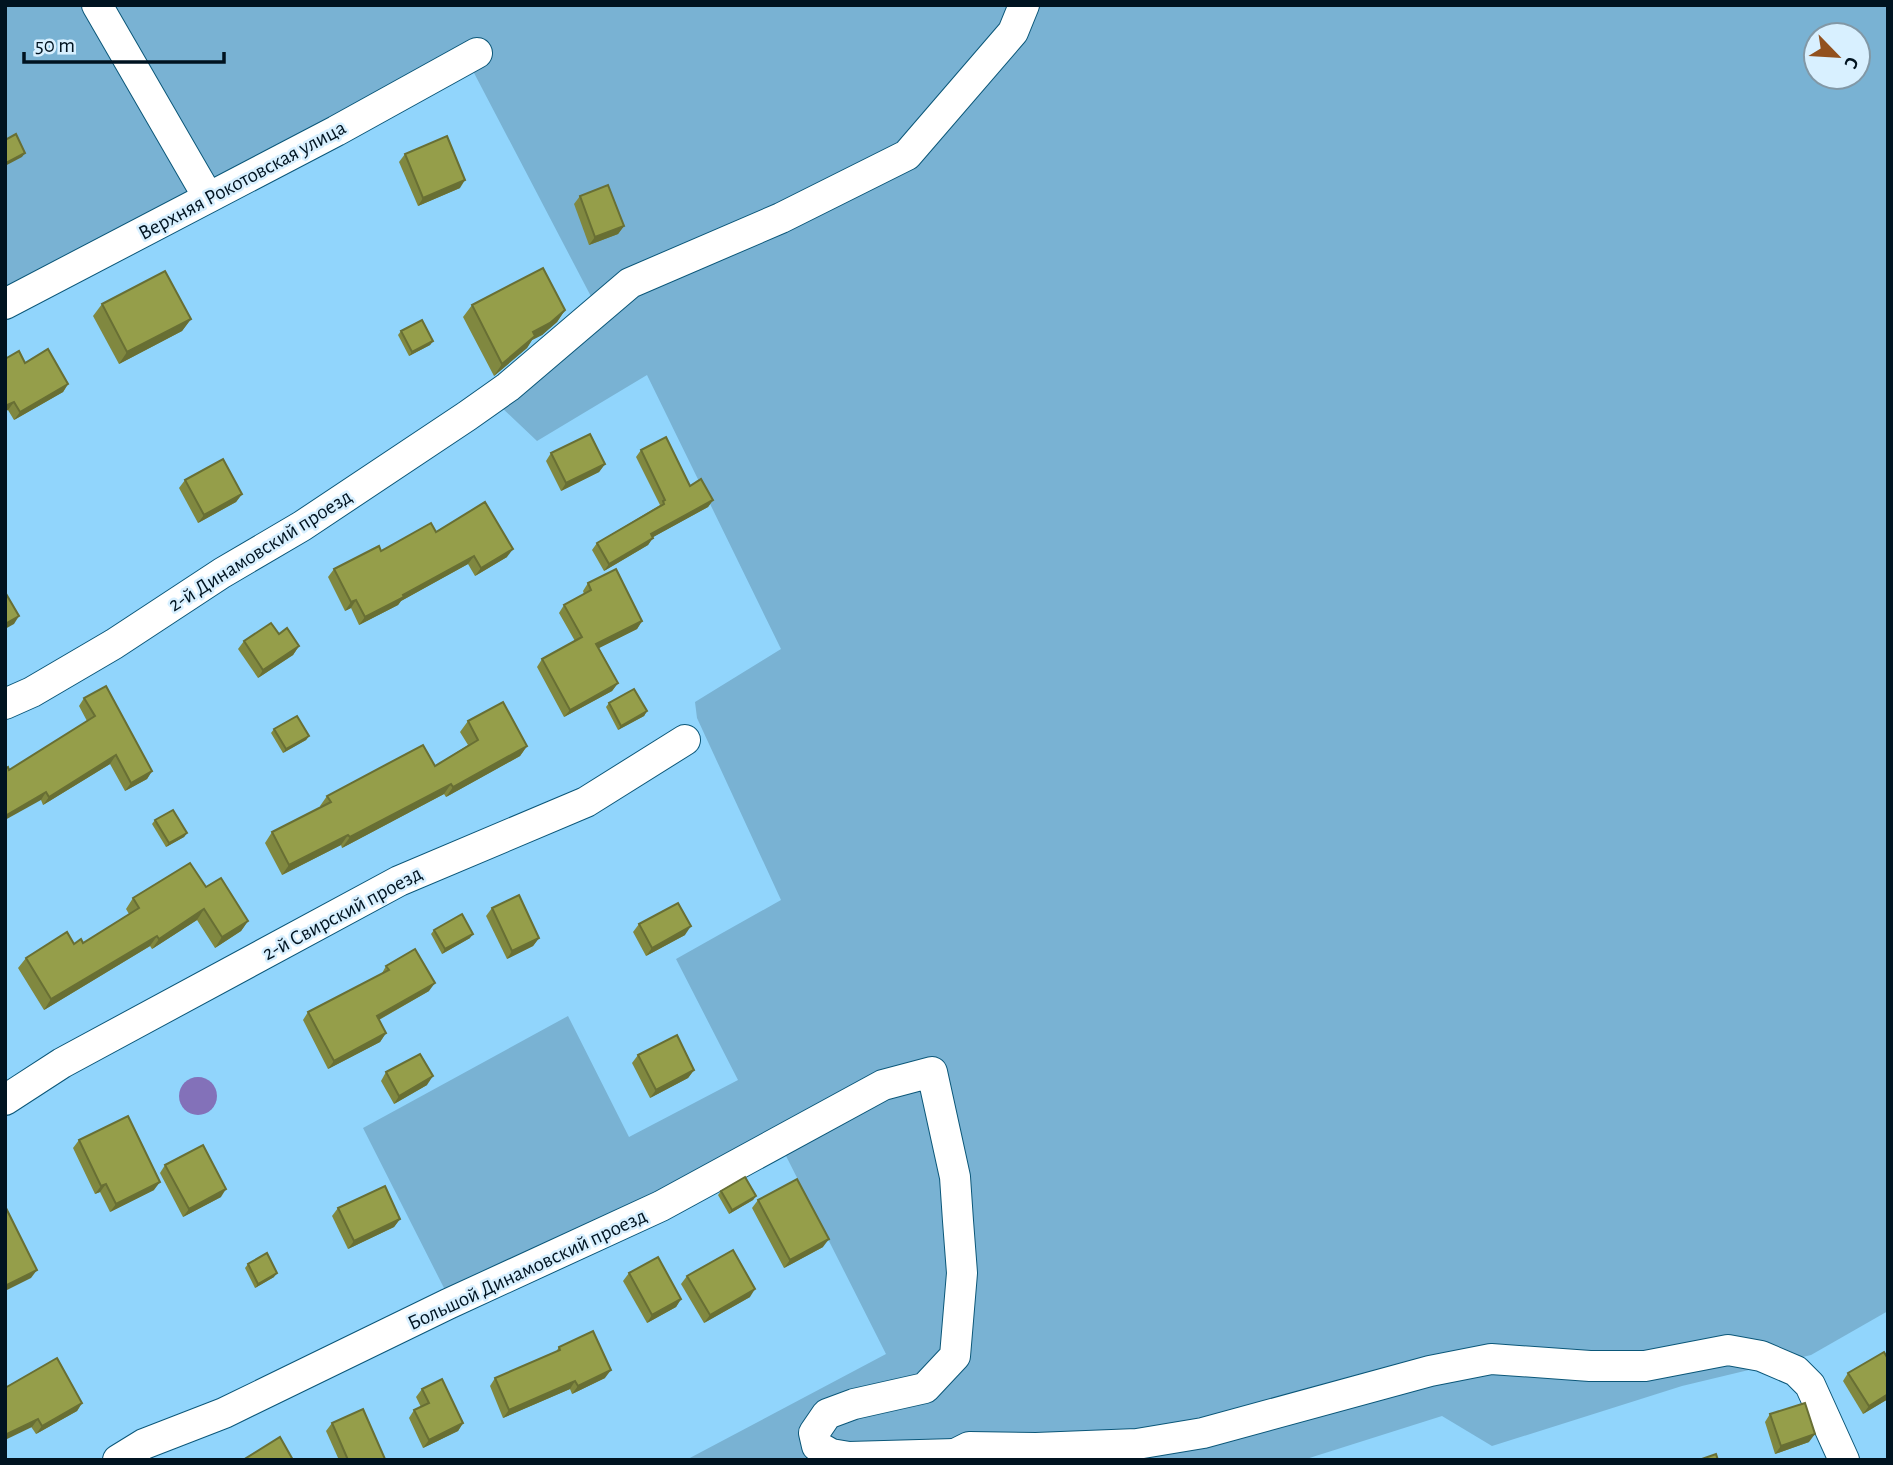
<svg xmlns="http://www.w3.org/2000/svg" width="1893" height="1465" viewBox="0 0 1893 1465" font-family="'Alegreya Sans',sans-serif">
	<rect width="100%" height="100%" fill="#91d5fc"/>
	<path fill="#79b2d3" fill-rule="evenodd" d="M5,5h1883v1306l-77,44 -129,31 -190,60 -50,-30 -139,44h-617l200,-106 -105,-208 -328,168 -9,-26 -81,-160 205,-112 61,121 109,-57 -62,-121 105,-59 -84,-182 -2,-16 86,-53 -134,-274 -110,66 -38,-36 97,-99 -123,-235 -468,246zM1816,35h42v42h-42z"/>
	<circle fill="#8371b9" cx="198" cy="1096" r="19"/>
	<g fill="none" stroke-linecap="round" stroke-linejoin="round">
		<g stroke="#0b5779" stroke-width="32">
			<g id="minor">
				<path d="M97,5l111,192"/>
				<path d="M5,304l331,-173 141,-78"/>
				<path d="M5,704l27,-12 82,-48 108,-71 80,-47 165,-110 41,-29 122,-104 151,-65 126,-63 106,-123 11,-27"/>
				<path d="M5,1100l57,-37 337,-182 187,-79 99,-62"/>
				<path d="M955,1454l14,-7 67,1 101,-4 66,-11 227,-62 61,-12 99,7h55l83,-16 33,6 35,15 14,14 34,75"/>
				<path d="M118,1460l26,-16 80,-31 224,-109 213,-98 222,-121 49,-13 23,105 3,44 4,52 -7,83 -30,32 -71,16 -27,10 -13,19 3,13 14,8 18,3 106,-3 9,6"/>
			</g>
		</g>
		<use href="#minor" stroke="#fff" stroke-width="30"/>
	</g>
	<g fill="#808840">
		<path d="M405,154l55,34 -42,18 -19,-44z"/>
		<path d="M580,196l44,30 -6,8 -29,11 -15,-41z"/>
		<path d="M102,304l89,15 -9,12 -63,33 -26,-48z"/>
		<path d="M472,305l93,5 -8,12 -15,13 -10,5 -5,8 -33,28 -31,-59z"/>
		<path d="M401,331l32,10 -3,4 -21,11 -11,-21z"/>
		<path d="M5,359l20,4 43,21 -5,8 -49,28 -6,-10 -3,1z"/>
		<path d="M641,450l49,36 23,14 -5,7 -55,30 -5,8 -44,26 -12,-21 5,-7 63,-38 -24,-48z"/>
		<path d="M551,453l54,11 -6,8 -38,19 -15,-30z"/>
		<path d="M185,480l57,14 -6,8 -38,21 -19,-35z"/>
		<path d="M436,532l71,25 -32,19 -7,-12 -67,37 -3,4 -39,20 -8,-17 -6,3 -17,-34 6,-8 47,-18z"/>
		<path d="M588,583l54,38 -5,8 -38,19 19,35 -6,8 -48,26 -27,-50 5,-8 33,-18 -16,-28 5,-8 20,-11 -1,-3z"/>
		<path d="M279,634l20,12 -6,9 -35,23 -20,-29 6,-8z"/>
		<path d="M84,698l68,73 -5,8 -22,12 -15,-27 -67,41 -2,-5 -32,-30 78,-49 -8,-15z"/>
		<path d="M609,703l38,8 -3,5 -26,14 -12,-23z"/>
		<path d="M468,721l59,25 -7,10 -74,41 -2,-3 -102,54 -1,-3 -59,30 -17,-32 7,-11 49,-25 -1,-1 7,-10 108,-30 33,-21 -8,-13z"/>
		<path d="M274,729l35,7 -3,4 -23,13 -12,-20z"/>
		<path d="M155,820l32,13 -3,4 -18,10 -14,-23z"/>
		<path d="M206,887l42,34 -7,10 -26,17 -18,-28 -45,29 -2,-3 -106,64 -26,-42 8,-10 48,-14 9,-1 46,-29 -3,-5 7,-11z"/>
		<path d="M492,908l47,30 -6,8 -26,13 -21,-43z"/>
		<path d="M639,924l46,11 -39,21 -13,-24z"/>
		<path d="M434,930l36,8 -28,16 -11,-20z"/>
		<path d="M386,966l43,25 -50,29 7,13 -6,9 -52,27 -25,-49 5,-8 73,-37z"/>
		<path d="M638,1055l56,15 -6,8 -38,20 -18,-35z"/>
		<path d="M386,1072l41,13 -33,19 -13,-23z"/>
		<path d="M79,1140l75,50 -44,22 -10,-20 -5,2 -22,-46z"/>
		<path d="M165,1165l56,32 -38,20 -23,-44z"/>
		<path d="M721,1191l35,5 -3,4 -24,14 -11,-19z"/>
		<path d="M758,1200l65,47 -39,21 -32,-60z"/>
		<path d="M338,1208l62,11 -6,8 -46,22 -16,-33z"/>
		<path d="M248,1264l26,13 -19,11 -10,-20z"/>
		<path d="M629,1273l52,26 -5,8 -29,16 -24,-42z"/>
		<path d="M687,1276l63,21 -46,26 -23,-39z"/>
		<path d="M559,1347l46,31 -33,16 -2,-5 -67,29 -13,-32 5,-8 61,-26z"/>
		<path d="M1888,1359v40l-25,15 -20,-33 5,-8z"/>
		<path d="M5,1388l77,15 -5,8 -41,23z"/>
		<path d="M422,1389l41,34 -5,8 -35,17 -14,-30 5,-8 7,-3 -5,-10z"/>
		<path d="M1770,1414l39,28 -34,12 -10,-32z"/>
		<path d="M332,1423l52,37h-45l-13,-29z"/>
	</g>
	<g fill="#686f34">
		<path d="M25,153l-3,4 -17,9 1,-3z"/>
		<path d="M465,180l-5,8 -42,18 5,-8z"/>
		<path d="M624,226l-6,8 -29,11 6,-8z"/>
		<path d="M565,310l-8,12 -15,13 -10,5 -5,8 -33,28 8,-12 31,-32z"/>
		<path d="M191,319l-9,12 -63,33 8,-12z"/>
		<path d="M433,341l-3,4 -21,11 3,-4z"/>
		<path d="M68,384l-5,8 -49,28 6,-8z"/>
		<path d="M14,402l-6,8 -3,1v-5z"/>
		<path d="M605,464l-6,8 -38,19 5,-8z"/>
		<path d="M242,494l-6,8 -38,21 6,-8z"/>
		<path d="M713,500l-5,7 -62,34 5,-7z"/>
		<path d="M653,538l-5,7 -44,26 5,-7z"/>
		<path d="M513,549l-6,8 -32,19 6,-8z"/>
		<path d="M474,556l-6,8 -67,37 -3,4 -39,20 6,-8z"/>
		<path d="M356,600l-5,8 -6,3 6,-9z"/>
		<path d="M19,616l-5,8 -9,5v-5z"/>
		<path d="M642,621l-5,8 -46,23 5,-8z"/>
		<path d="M299,646l-6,9 -35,23 5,-8z"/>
		<path d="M618,683l-6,8 -48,26 6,-7z"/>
		<path d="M647,711l-3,5 -26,14 3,-4z"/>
		<path d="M309,736l-3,4 -23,13 3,-4z"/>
		<path d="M527,746l-7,10 -74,41 7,-10z"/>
		<path d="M116,755l-6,9 -67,41 6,-8z"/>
		<path d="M152,771l-5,8 -22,12 6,-8z"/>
		<path d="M451,784l-7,10 -102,54 8,-11z"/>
		<path d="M46,792l-5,8 -36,20v-4z"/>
		<path d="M187,833l-3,4 -18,10 3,-4z"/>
		<path d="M348,835l-7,10 -59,30 7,-10z"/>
		<path d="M204,909l-7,11 -45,29 7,-10z"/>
		<path d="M248,921l-7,10 -26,17 7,-11z"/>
		<path d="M691,926l-6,9 -39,21 6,-8z"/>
		<path d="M473,934l-3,4 -28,16 3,-5z"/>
		<path d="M157,936l-7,10 -106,64 7,-11z"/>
		<path d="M539,938l-6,8 -26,13 5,-8z"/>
		<path d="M435,983l-6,8 -58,33 6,-8z"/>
		<path d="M386,1033l-6,9 -52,27 6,-8z"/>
		<path d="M694,1070l-6,8 -38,20 6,-8z"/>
		<path d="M433,1076l-6,9 -33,19 5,-8z"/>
		<path d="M160,1182l-6,8 -44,22 6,-8z"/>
		<path d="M106,1184l-6,8 -5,2 6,-8z"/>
		<path d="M226,1189l-5,8 -38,20 6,-8z"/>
		<path d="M756,1196l-3,4 -24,14 3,-4z"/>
		<path d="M400,1219l-6,8 -46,22 6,-8z"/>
		<path d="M829,1239l-6,8 -39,21 6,-8z"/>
		<path d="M37,1270l-6,8 -26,13v-5z"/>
		<path d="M277,1273l-3,4 -19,11 3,-4z"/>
		<path d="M755,1289l-5,8 -46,26 6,-8z"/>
		<path d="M681,1299l-5,8 -29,16 5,-8z"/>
		<path d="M611,1370l-6,8 -33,16 6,-8z"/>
		<path d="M575,1381l-5,8 -67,29 6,-8z"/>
		<path d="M1888,1394v5l-25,15 6,-8z"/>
		<path d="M82,1403l-5,8 -41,23 6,-8z"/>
		<path d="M38,1419l-6,8 -27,13v-5z"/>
		<path d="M463,1423l-5,8 -35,17 6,-8z"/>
		<path d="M1815,1434l-6,8 -34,12 6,-8z"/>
	</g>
	<g fill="#959e4a" stroke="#686f34" stroke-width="2">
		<path d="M16,134l9,19 -19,10 -1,-23z"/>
		<path d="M447,136l18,44 -42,18 -18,-44z"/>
		<path d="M608,185l16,41 -29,11 -15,-41z"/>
		<path d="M543,268l22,42 -15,13 -17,9 2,4 -33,28 -30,-59z"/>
		<path d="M165,271l26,48 -64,33 -25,-48z"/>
		<path d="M422,320l11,21 -21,11 -11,-21z"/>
		<path d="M48,349l20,35 -48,28 -6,-10 -9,4v-47l14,-8 6,12z"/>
		<path d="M590,434l15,30 -39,19 -15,-30z"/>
		<path d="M666,437l24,49 11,-7 12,21 -62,34 2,4 -44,26 -12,-21 67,-39 -1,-3 2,-1 -24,-50z"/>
		<path d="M223,459l19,35 -38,21 -19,-35z"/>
		<path d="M485,502l28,47 -32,19 -7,-12 -71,39 1,2 -39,20 -9,-17 -5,2 -17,-33 45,-23 2,5 50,-28 5,9z"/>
		<path d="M616,569l26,52 -46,23 22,39 -48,27 -28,-51 40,-22 -18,-32 27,-15 -3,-7z"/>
		<path d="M5,592l14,24 -14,8z"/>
		<path d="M271,623l8,11 8,-6 12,18 -36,24 -19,-29z"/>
		<path d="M106,686l46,85 -21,12 -15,-28 -67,42 -3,-5 -41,24v-47l3,-2 1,3 86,-54 -11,-18z"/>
		<path d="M634,689l13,22 -26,15 -12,-23z"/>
		<path d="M503,702l24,44 -74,41 -2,-3 -101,53 -2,-2 -59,30 -17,-33 59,-30 -4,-6 96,-51 12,21 43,-26 -10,-19z"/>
		<path d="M297,716l12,20 -23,13 -12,-20z"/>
		<path d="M173,810l14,23 -18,10 -14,-23z"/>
		<path d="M190,863l16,24 15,-9 27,43 -26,16 -18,-28 -45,30 -2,-3 -106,63 -25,-41 41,-26 7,12 7,-5 2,4 56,-35 -6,-10z"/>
		<path d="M519,895l20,43 -27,13 -20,-43z"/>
		<path d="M678,903l13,23 -39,22 -13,-24z"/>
		<path d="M462,914l11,20 -28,15 -11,-19z"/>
		<path d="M415,949l20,34 -58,33 9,17 -52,28 -26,-49 81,-42 -3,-4z"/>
		<path d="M677,1035l17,35 -38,20 -18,-35z"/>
		<path d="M420,1054l13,22 -34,20 -13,-24z"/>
		<path d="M128,1116l32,66 -44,22 -10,-20 -5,2 -22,-46z"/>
		<path d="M203,1145l23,44 -37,20 -24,-44z"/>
		<path d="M745,1177l11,19 -24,14 -11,-19z"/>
		<path d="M797,1179l32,60 -39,21 -32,-60z"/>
		<path d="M385,1186l15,33 -46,22 -16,-33z"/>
		<path d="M5,1206l32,64 -32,16z"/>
		<path d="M733,1250l22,39 -45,26 -23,-39z"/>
		<path d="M267,1253l10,20 -19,11 -10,-20z"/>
		<path d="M658,1257l23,42 -29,16 -23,-42z"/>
		<path d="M593,1331l18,39 -33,16 -3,-5 -66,29 -14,-32 65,-28 -1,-3z"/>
		<path d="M1884,1352l4,7v35l-19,12 -21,-33z"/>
		<path d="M57,1358l25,45 -40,23 -4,-7 -33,16v-47z"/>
		<path d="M442,1379l21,44 -34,17 -15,-30 15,-7 -7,-14z"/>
		<path d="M1805,1403l10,31 -34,12 -11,-32z"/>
		<path d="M363,1409l22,50 -2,1h-35l-16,-37z"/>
		<path d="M280,1437l13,23h-50z"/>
		<path d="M1716,1454l2,6h-19z"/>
	</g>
	<g text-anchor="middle" stroke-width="5" stroke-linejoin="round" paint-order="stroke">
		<g font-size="21" fill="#001320" stroke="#d8f0ff">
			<text transform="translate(242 180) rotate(-28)" y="7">Верхняя Рокотовская улица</text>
			<text transform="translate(260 550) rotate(-32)" y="7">2-й Динамовский проезд</text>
			<text transform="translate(342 913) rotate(-28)" y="7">2-й Свирский проезд</text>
			<text transform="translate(527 1269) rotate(-25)" y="7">Большой Динамовский проезд</text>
		</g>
	</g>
	<rect width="1893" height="1465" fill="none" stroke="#001320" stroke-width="14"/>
	<g transform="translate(1837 56) rotate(115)"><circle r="33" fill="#d8f0ff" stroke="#8298a6" stroke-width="2"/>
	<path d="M0-5L12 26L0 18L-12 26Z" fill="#92511e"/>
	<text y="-10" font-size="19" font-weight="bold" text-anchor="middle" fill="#001320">С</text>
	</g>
	<path d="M24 52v10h200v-10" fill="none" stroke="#001320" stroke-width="3.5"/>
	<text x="35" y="52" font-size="21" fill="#001320" stroke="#d8f0ff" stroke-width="5" paint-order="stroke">50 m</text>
</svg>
